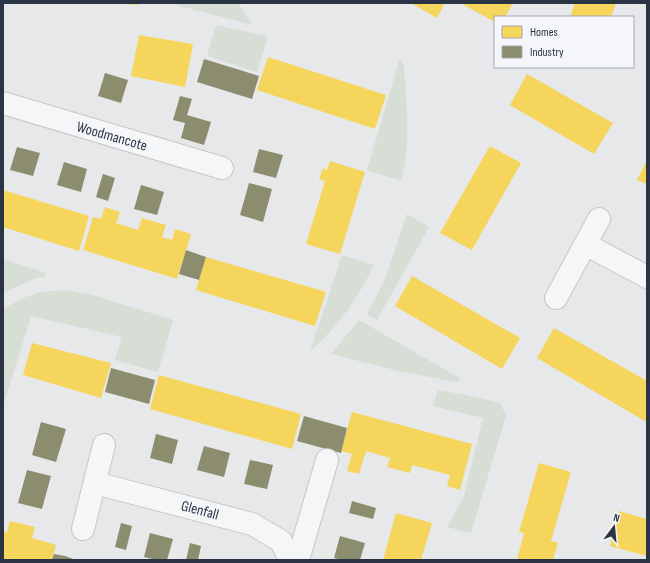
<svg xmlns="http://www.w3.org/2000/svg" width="650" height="563" viewBox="0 0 650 563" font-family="'Sofia Sans Condensed',sans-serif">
	<rect width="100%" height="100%" fill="#e6e8ea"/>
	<g fill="#d6ded6">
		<path d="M172,3h68v3l13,19 -81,-21z"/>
		<path d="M216,25l52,11 -11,36 -50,-16z"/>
		<path d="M400,58l4,8c2,39 8,77 -3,115l-34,-11z"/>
		<path d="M407,214l22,13 -52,93 -10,-6 17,-32z"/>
		<path d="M342,255l32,10c-16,33 -36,62 -64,86z"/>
		<path d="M3,259l43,14 -2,4 -9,1 -32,15z"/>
		<path d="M68,290l25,5 80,25 -15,52 -43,-12 7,-23 -91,-21 -28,91v-98l20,-11 17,-6z"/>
		<path d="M359,320l102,59 -4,3 -58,-11 -68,-17z"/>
		<path d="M438,390l28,5 34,8 6,13 -35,117 -24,-6 17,-31 19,-78 -50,-12z"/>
	</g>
	<g fill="#f6d55c">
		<path d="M125,3h13v2l-13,-1z"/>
		<path d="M411,3h34l-8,15z"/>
		<path d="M460,3h53l-8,14h-10v5z"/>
		<path d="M575,3h41l-5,14h-41z"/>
		<path d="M139,35l54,9 -8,43 -54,-11z"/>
		<path d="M268,57l118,38 -11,34 -118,-39z"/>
		<path d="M527,74l86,49 -19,31 -84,-49z"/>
		<path d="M490,146l31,17 -49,87 -32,-17z"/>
		<path d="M647,160v24l-10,-4z"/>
		<path d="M330,161l35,11 -25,82 -34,-10 19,-63 -6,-2 4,-11 4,2z"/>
		<path d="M3,190l86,26 -10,35 -76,-24z"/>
		<path d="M105,207l15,5 -4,11 22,7 4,-12 24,7 -4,12 10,3 3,-11 16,5 -14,45 -94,-29 10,-33 8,2z"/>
		<path d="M206,257l120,35 -11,34 -119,-36z"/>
		<path d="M412,276l108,62 -18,31 -107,-63z"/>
		<path d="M554,328l93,53v36l-2,4 -108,-63z"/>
		<path d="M32,343l79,20 -10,35 -78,-23z"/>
		<path d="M159,375l142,39 -9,35 -142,-40z"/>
		<path d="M352,412l120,32 -12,46 -13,-4 3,-11 -38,-10 -2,8 -23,-6 3,-9 -24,-7 -7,23 -12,-3 5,-17 -11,-3z"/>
		<path d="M539,463l32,9 -20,69 7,2 -5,17h-36l7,-27 -5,-1z"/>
		<path d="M619,511l28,8v37l-37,-10z"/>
		<path d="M396,513l36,10 -11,37h-38z"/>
		<path d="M10,521l25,6 -3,11 24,7 -4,15h-49v-29l4,1z"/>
	</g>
	<g fill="#8c8c6e">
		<path d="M204,59l55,17 -7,23 -55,-17z"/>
		<path d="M105,73l23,7 -7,23 -23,-7z"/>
		<path d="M180,96l12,3 -5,16 24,7 -7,23 -23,-7 4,-15 -12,-3z"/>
		<path d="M17,147l23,6 -7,23 -23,-6z"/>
		<path d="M259,149l24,6 -7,23 -23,-6z"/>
		<path d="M64,162l23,7 -6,23 -24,-7z"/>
		<path d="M103,174l12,4 -7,23 -12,-4z"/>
		<path d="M249,183l23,6 -9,33 -23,-7z"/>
		<path d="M141,185l23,7 -7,23 -23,-6z"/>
		<path d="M186,250l20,7 -7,23 -20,-6z"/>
		<path d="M111,368l44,12 -6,24 -44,-12z"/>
		<path d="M304,416l43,12 -6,25 -44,-12z"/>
		<path d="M41,422l25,7 -10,33 -24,-7z"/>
		<path d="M156,434l22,6 -6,24 -22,-6z"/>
		<path d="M204,446l26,7 -6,24 -27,-7z"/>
		<path d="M250,460l23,5 -6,24 -23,-5z"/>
		<path d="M27,470l24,6 -9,33 -24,-6z"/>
		<path d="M352,501l24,7 -3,11 -24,-6z"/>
		<path d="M121,523l11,3 -6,24 -11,-3z"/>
		<path d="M150,533l23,6 -6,21h-11l-12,-3z"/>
		<path d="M340,536l25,7 -5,17h-18l-8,-2z"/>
		<path d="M190,543l11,3 -3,14h-12z"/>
		<path d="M54,554l11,2 11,4h-24z"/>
	</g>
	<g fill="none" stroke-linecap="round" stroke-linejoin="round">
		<g stroke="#c4c6c8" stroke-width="24">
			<g id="minor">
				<path d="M3,103l219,65"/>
				<path d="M585,244l62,33"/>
				<path d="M556,298l43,-79"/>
				<path d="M95,483l157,41 29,17 9,19"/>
				<path d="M83,529l21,-84"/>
				<path d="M298,560l29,-100"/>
			</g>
		</g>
		<use href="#minor" stroke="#f5f6f7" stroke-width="22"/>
	</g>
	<g text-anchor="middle" stroke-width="4" stroke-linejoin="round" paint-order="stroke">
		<g font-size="15" fill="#2b3445" stroke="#f4f6f9">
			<text transform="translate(112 136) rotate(16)" y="5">Woodmancote</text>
			<text transform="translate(200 510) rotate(15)" y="5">Glenfall</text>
		</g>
	</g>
	<rect width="650" height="563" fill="none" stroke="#2b3445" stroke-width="8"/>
	<rect x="494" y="16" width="140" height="52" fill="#f4f6f9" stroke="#a4a8b1"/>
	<rect x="502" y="26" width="20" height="12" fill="#f6d55c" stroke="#a4a8b1"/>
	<text x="530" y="36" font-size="12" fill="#2b3445">Homes</text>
	<rect x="502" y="46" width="20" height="12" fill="#8c8c6e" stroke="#a4a8b1"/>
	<text x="530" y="56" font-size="12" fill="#2b3445">Industry</text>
	<g transform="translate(614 527) rotate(16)" stroke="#f4f6f9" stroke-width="3" paint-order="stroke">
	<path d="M0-3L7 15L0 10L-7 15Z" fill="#2b3445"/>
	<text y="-6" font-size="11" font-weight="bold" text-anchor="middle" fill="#2b3445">N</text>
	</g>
</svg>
